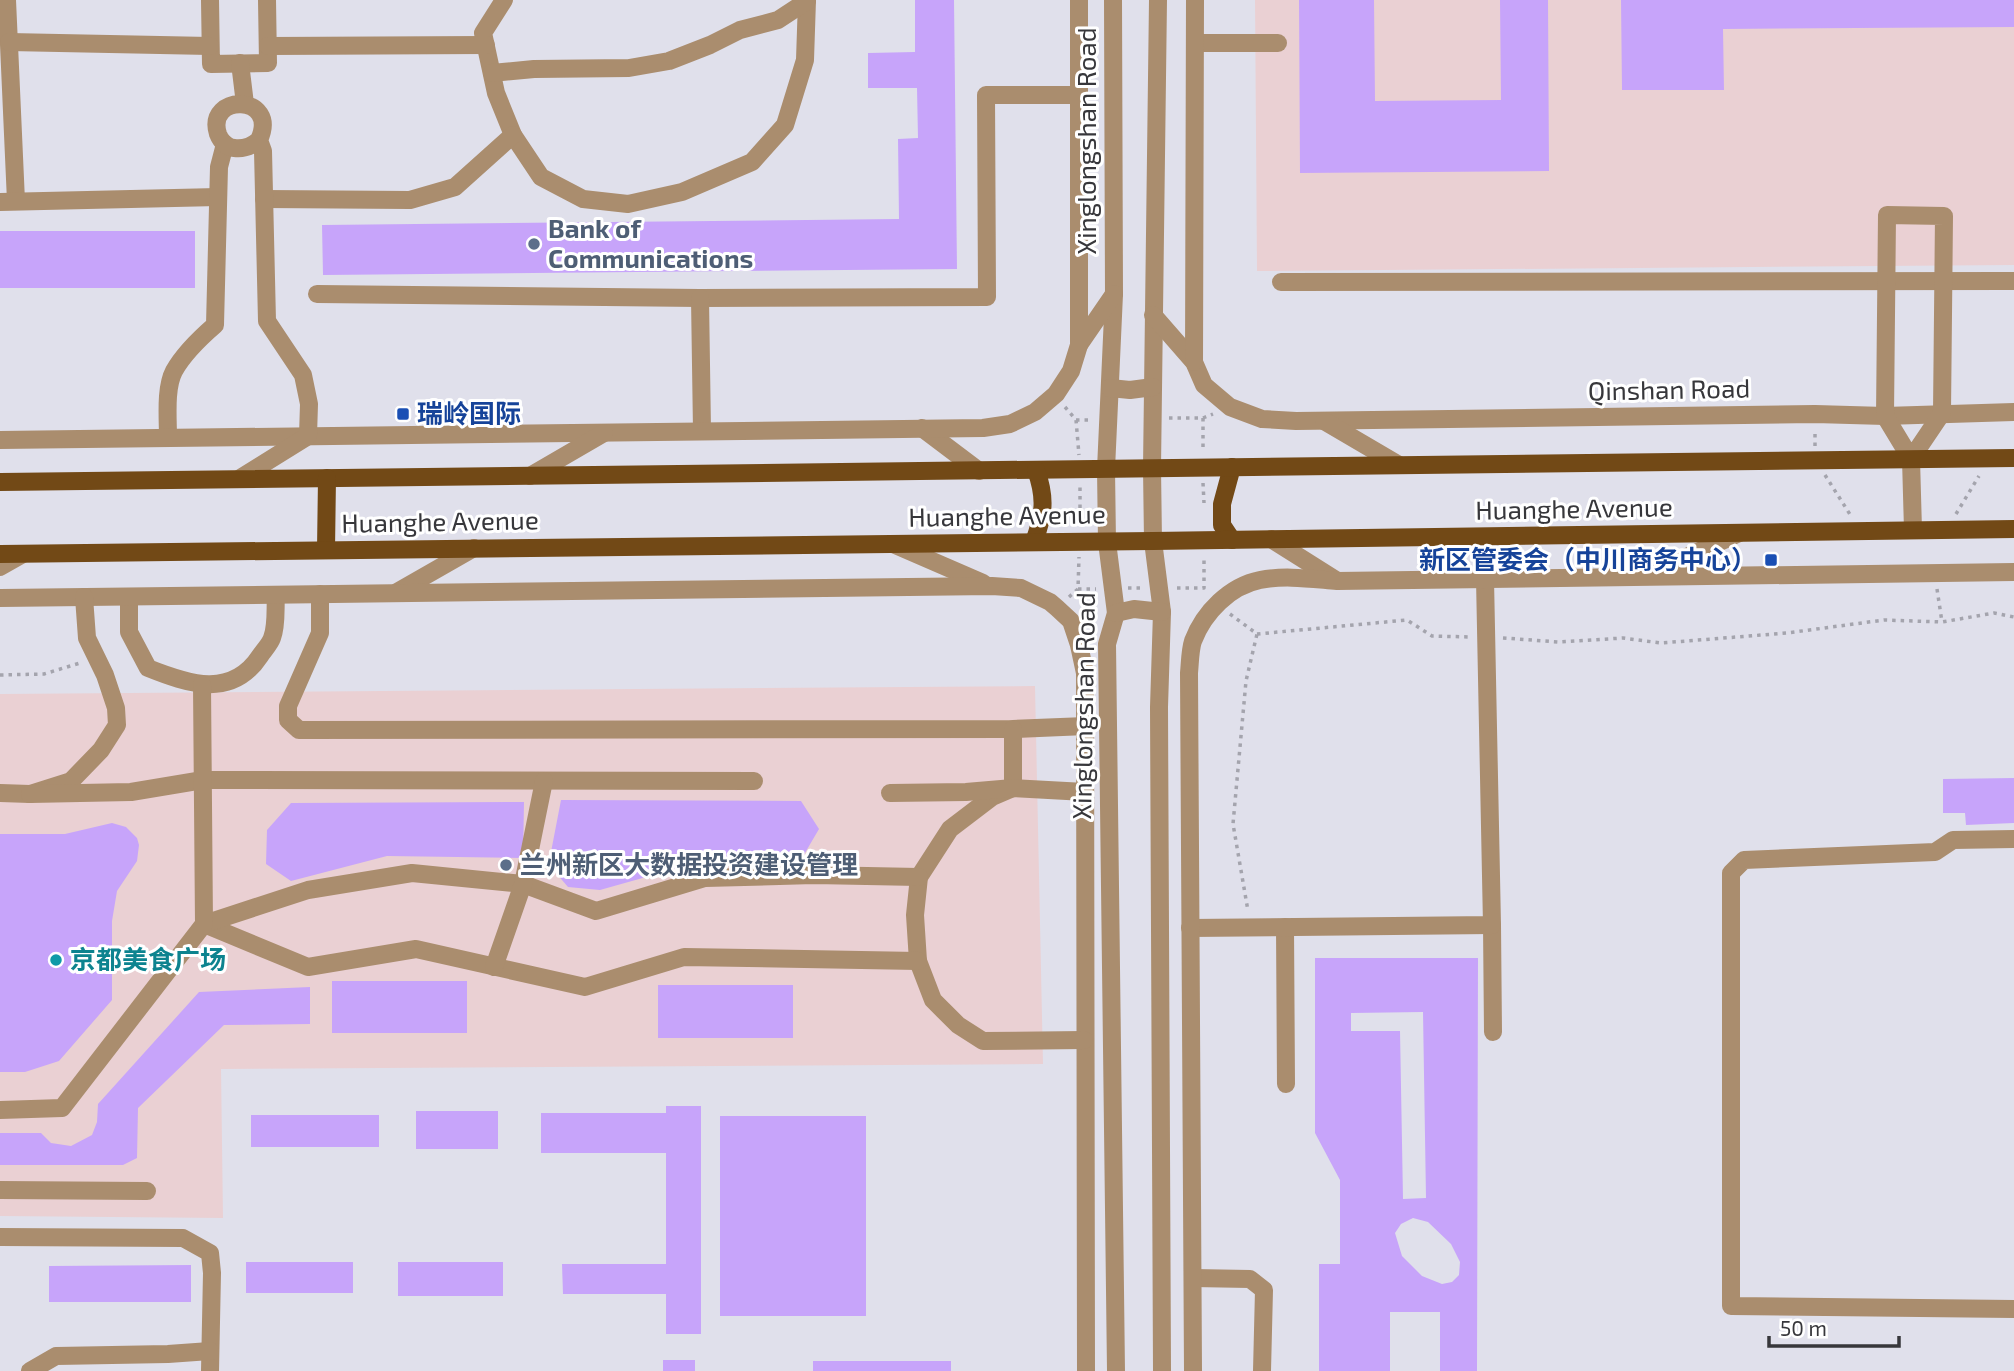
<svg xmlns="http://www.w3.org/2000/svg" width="2014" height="1371" viewBox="0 0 2014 1371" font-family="'Exo 2','Noto Sans SC',sans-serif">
	<rect width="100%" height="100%" fill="#e0e0eb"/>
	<g fill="#ead0d3">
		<path d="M1255,0h759v265l-757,6z"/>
		<path d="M1035,686l8,378 -822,5 2,149 -223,-2v-522z"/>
	</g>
	<g fill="#c7a4fa" fill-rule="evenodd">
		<path d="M915,0h39l3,269 -634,6 -1,-50 577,-6 -1,-80 20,-1 -1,-50h-49v-35l47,-1z"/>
		<path d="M1299,0h75l1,101 126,-1 -1,-100h48l1,171 -249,2z"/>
		<path d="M1621,0h393v27l-291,2 1,61h-102z"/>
		<rect x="0" y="231" width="195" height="57"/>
		<path d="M2014,778v45l-48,2 -1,-12h-22v-34z"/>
		<path d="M561,800l240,1 18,28 -17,29 -85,-1 -117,33 -32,-3 -12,-14 -5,-21z"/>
		<path d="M524,802l-1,56 -136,-2 -96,25 -25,-17 1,-34 24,-27z"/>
		<path d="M112,823l14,4 11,11 2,7 -2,16 -20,30 -5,30v79l-53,61 -34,11h-25v-238h65z"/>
		<path d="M1315,958h163l-1,413h-37v-59h-50v59h-71v-107h21v-84l-25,-47zM1423,1012l3,186 -23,1 -3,-168h-49v-18zM1413,1218l15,4 23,22 9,18 -1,13 -7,7 -10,2 -20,-8 -20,-20 -7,-23 6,-9z"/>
		<rect x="332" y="981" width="135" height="52"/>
		<rect x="658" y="985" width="135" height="53"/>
		<path d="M310,987v37l-86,1 -86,83 -1,50 -14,7h-123v-32h41l10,10 20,3 21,-11 5,-13 1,-18 101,-112z"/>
		<path d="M666,1106h35v228h-35v-40h-103l-1,-30h104v-111h-125v-40h125z"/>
		<rect x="416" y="1111" width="82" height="38"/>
		<rect x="251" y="1115" width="128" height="32"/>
		<rect x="720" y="1116" width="146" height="200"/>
		<rect x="246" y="1262" width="107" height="31"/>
		<rect x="398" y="1262" width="105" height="34"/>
		<path d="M191,1265v37h-142v-36z"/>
		<rect x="663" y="1360" width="32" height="11"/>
		<rect x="813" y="1361" width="138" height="10"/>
	</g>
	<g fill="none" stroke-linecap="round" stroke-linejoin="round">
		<g stroke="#a4a4ad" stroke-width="3.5" stroke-dasharray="3.5 5" stroke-linecap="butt">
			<path d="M1065,407l11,13 3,35"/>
			<path d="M1169,418h34l10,-4"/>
			<path d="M1203,418v33"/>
			<path d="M1076,420h15"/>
			<path d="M1815,446v-17"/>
			<path d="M1825,475l26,41"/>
			<path d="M1203,483l1,20"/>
			<path d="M1956,514l23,-38"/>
			<path d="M1080,525v-38"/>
			<path d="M1128,588h17"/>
			<path d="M1177,588h27v-32"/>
			<path d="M1078,589h18"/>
			<path d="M1937,589l5,33"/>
			<path d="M1069,597l9,-8 1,-32"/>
			<path d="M1230,614l27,20 -11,47 -13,143 15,87"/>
			<path d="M1257,634l150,-14 25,16 38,1"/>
			<path d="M1503,638l56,4 64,-4 38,5 126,-10 97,-13 58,2 52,-9 20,4"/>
			<path d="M0,675l44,-1 36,-11"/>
		</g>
		<g stroke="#aa8d6e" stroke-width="18">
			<path d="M7,0l9,201"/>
			<path d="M210,0l1,64 57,-1 -1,-63"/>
			<path d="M504,0l-21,33 13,60 17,42 28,42 42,22 45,5 54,-12 70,-30 33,-37 20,-65 2,-60"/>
			<path d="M1113,0l1,294 -8,175 1,73 9,71 -9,31 9,727"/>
			<path d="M1158,0l-6,468 1,73 9,71 -3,95 3,664"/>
			<path d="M9,42l201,4"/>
			<path d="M1195,43h83"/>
			<path d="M268,46l218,-1"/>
			<path d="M240,63l5,41"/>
			<path d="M492,73l42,-4 95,-1 40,-7 41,-16 30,-15 38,-10 29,-19"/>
			<path d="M264,199l146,1 45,-13 58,-52"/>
			<path d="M0,202l218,-5"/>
			<path d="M1281,282l733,-1"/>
			<path d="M317,294l383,4 287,-1 -1,-202h93"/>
			<path d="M700,298l2,133"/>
			<path d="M1153,315l41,47 10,23 26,22 32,12 34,2 519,-7 70,2 129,-4"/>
			<path d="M1079,345l35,-51"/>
			<path d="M1194,362l1,-362"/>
			<path d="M1110,388l20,2 23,-3"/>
			<path d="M1324,421l75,44"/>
			<path d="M922,428l57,43"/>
			<path d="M168,438c0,-20 -3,-50 6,-67 10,-18 26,-33 41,-46l4,-158 6,-23"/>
			<path d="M0,440l983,-12 27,-4 25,-12 21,-18 15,-23 8,-26v-345"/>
			<path d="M1911,459l31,-46 2,-197 -57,-1 -2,201 26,43 2,71"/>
			<path d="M530,476l74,-43"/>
			<path d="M239,479l69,-43 1,-32 -6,-29 -36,-54 -4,-170 -4,-11c21,-46 -54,-47 -41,-6 7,19 28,17 41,6"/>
			<path d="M1271,539l65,41"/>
			<path d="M893,544l90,39"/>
			<path d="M0,567l23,-13"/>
			<path d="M1650,574l89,-41"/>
			<path d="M397,592l77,-44"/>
			<path d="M320,594v39l-32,73v14l11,10 714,-1 73,-3"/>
			<path d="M129,597v35l19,36c40,16 84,31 112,-12 4,-6 10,-12 12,-18 5,-12 3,-30 4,-43"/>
			<path d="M0,598l992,-12 29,2 29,14 7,6 14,13 8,24 6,28 1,698"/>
			<path d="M1116,613l18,-4 28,3"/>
			<path d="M1013,729v59l-21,9 -42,32 -31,48 -4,38 3,46 15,39 25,25 25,16 101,-1"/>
			<path d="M0,793l30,1 41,-13 30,-31 16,-25 -1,-17 -11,-33 -18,-37 -3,-41"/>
			<path d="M890,793l76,-1 47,-4 72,4"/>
			<path d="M30,794l101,-2 72,-12 551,1"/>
			<path d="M2014,839l-61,1 -18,12 -191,8 -13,13v433l283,3"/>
			<path d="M204,924l104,43 108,-18 169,38 99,-30 234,4"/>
			<path d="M204,924l104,-34 104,-17 111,11 73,27 109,-33 109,-3 105,2"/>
			<path d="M1492,925l1,107"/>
			<path d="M1285,927l1,157"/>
			<path d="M1190,928l302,-3 -7,-346"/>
			<path d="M494,967l29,-83 21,-103"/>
			<path d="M0,1110l62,-2 142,-184 -2,-239"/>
			<path d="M0,1190l147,1"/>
			<path d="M0,1237l183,1 27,15 2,20 -2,98"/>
			<path d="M1193,1278l57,1 14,11 -2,81"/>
			<path d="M30,1371l26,-15 112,-2 42,-3"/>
			<path d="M1193,1371l-4,-698c1,-10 1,-23 4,-32 11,-29 37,-55 67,-61 25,-5 52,-1 77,1l677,-9"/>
		</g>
		<g stroke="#724916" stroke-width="18">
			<path d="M1232,467l-10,37v21l10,15"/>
			<path d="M0,482l2014,-24"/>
			<path d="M1034,542c10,-28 12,-44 2,-72"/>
			<path d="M326,550l1,-72"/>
			<path d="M0,554l1153,-13 861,-12"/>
		</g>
	</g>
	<g fill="#5c6f8a" stroke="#fff" stroke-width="2.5">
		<circle cx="534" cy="244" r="7"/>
		<circle cx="506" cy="865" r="7"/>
	</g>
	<g fill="#1a4fb4" stroke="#fff" stroke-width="2.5">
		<rect x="396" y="407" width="14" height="14" rx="3.5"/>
		<rect x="1764" y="553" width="14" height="14" rx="3.5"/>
	</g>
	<circle fill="#0f9aa8" stroke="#fff" stroke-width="2.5" cx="56" cy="960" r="7"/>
	<g text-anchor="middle" stroke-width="6" stroke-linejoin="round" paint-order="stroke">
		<g font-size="26" fill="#37373b" stroke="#fff">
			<text transform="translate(1087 141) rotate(-90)" y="9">Xinglongshan Road</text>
			<text transform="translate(1669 390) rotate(-1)" y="9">Qinshan Road</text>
			<text transform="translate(1574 509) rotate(-1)" y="9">Huanghe Avenue</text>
			<text transform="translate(1007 516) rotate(-1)" y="9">Huanghe Avenue</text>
			<text transform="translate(440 522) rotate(-1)" y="9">Huanghe Avenue</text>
			<text transform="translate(1084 706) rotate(-89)" y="9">Xinglongshan Road</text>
		</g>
		<g font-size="26" font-weight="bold" fill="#4e5e75" stroke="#fff" text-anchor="start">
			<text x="548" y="238">Bank of<tspan x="548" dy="30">Communications</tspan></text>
			<text x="520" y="874">兰州新区大数据投资建设管理</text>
		</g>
		<g font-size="26" font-weight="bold" fill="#164399" stroke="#fff" text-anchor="start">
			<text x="417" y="423">瑞岭国际</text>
			<text x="1757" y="569" text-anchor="end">新区管委会（中川商务中心）</text>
		</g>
		<g font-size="26" font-weight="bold" fill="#0d838f" stroke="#fff" text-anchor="start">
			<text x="70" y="969">京都美食广场</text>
		</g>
	</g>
	<path d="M1769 1336v10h130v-10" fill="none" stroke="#37373b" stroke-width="3.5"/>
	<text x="1780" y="1336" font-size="21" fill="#37373b" stroke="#ffffff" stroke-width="5" paint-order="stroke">50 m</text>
</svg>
